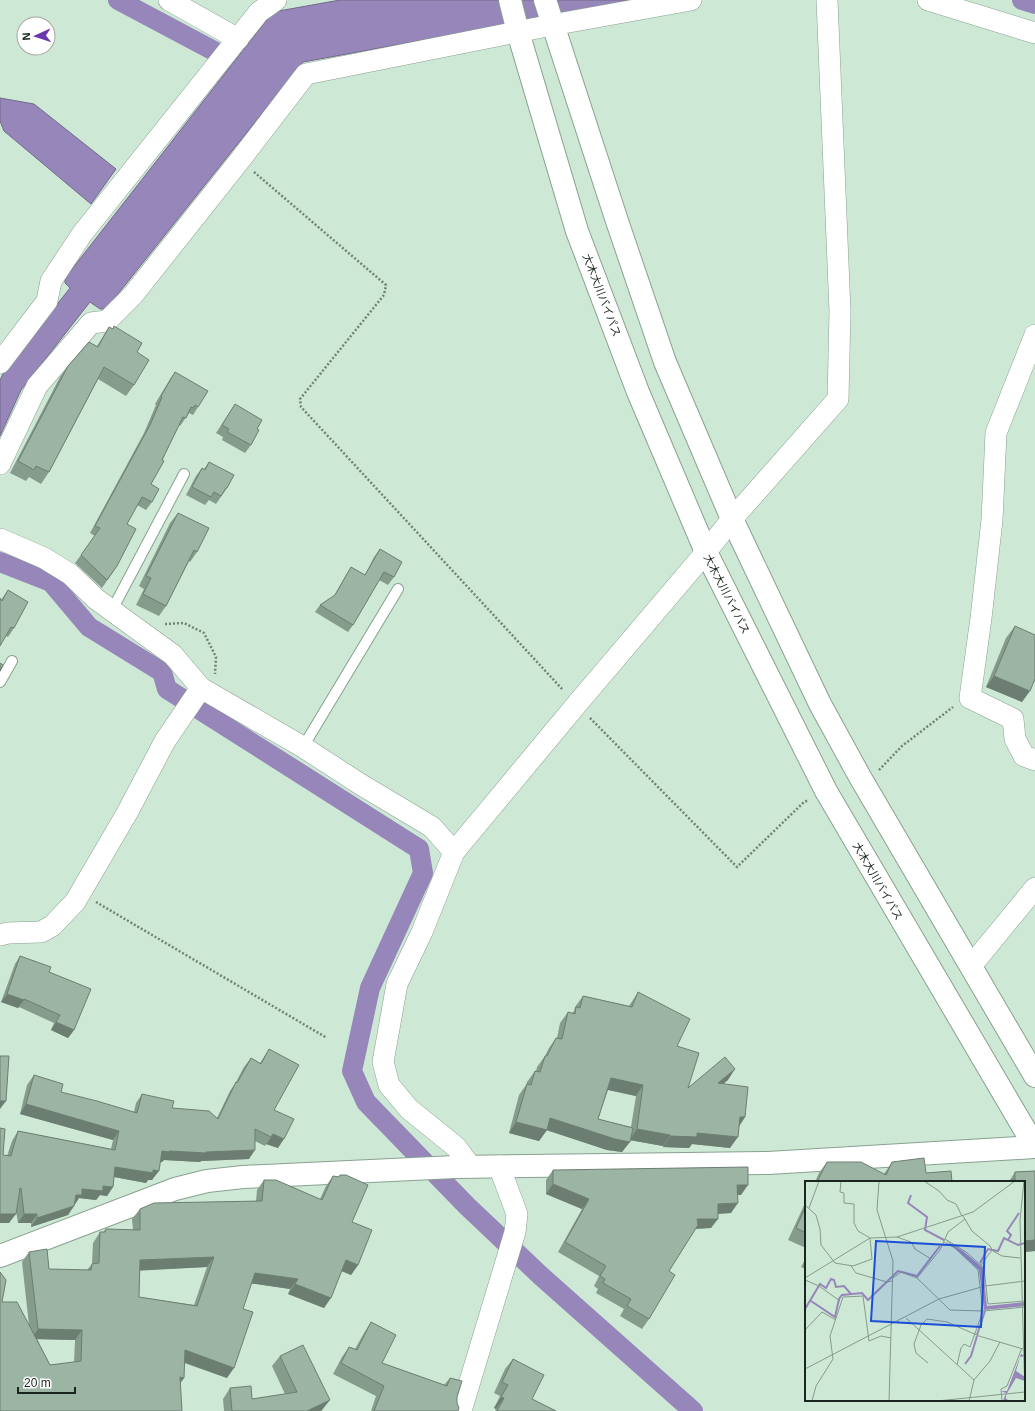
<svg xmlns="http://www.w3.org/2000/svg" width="1035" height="1411" viewBox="0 0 1035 1411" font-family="Helvetica,'Noto Sans JP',sans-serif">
	<rect width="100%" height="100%" fill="#cee8d6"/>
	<g fill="#9786b9" stroke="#72698b">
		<path d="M340,0h302l-339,62 -197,247h-6l-10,-7 -69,88 -21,46v-56l5,-10 65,-82 -5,-5v-5l208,-266z"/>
		<path d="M0,98l34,6 82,65 -25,35 -87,-73 -4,-10z"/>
	</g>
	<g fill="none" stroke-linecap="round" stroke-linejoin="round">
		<g stroke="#9786b9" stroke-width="20">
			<path d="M118,0l98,52"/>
			<path d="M1022,0l13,4"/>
			<path d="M0,562l51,20 38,45 73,45 5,17 252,160 4,24 -53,115 -18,83 14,31 101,104 74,70 152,135"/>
		</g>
		<g stroke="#88a190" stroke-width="12">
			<g id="lane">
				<path d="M112,610l72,-136"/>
				<path d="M0,682l12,-21"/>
				<path d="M303,747l95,-158"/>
			</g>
		</g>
		<g stroke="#88a190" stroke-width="22">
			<g id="street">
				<path d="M169,0l69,39"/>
				<path d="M928,0l107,33"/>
				<path d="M1035,335l-39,98 -4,87 -11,98 -11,80 43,21 2,20 9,17 11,4"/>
				<path d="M0,363l47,-62 4,-20 31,-47 177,-222 17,-12"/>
				<path d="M0,464l37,-78 54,-63 16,-2 26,-26 107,-135 66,-86 246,-49 139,-25"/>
				<path d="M0,539l44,19 26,16 26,25 77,56 28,33 102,59 57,37 72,43 22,25"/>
				<path d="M0,935l8,-2 33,-1 11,-6 23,-24 52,-89 38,-72 36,-53"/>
				<path d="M971,966l64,-78"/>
				<path d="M471,1167l-15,-20 -47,-38 -20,-24 -6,-23 14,-78 25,-52 32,-80 123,-148 129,-152 26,-33 106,-120 2,-88 -13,-311"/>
				<path d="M461,1411l54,-179 2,-18 -18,-48"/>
			</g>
		</g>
		<g stroke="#88a190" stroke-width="24">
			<path id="secondary" d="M0,1256l175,-67 32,-8 36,-4 212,-10 313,-4 267,-16"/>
		</g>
		<g stroke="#88a190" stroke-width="24">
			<g id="highway">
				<path d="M510,0l8,32 59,199 61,161 68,160 120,239 209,356"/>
				<path d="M545,0l72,221 48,141 67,157 88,185 40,73 175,299"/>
			</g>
		</g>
		<g stroke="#718377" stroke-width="2.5" stroke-dasharray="2 2" stroke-linecap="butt">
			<path d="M254,172l132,113 -2,10 -84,104 1,8 262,283"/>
			<path d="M165,624l19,-1 20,10 12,24 -1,17"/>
			<path d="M590,718l147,149 67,-65 5,-2"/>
			<path d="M879,770l23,-24 51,-39"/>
			<path d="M96,902l231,136"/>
		</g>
		<use href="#lane" stroke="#fff" stroke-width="10"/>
		<use href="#street" stroke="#fff" stroke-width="21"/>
		<use href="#secondary" stroke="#fff" stroke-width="22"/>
		<use href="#highway" stroke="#fff" stroke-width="22"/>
	</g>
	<g fill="#859b8c" fill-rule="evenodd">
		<path d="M109,327l28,25 -3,33 -8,11 -28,-17 -49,93 -8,12 -12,-7 -3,4 -16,-8 50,-96 8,-11 29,-20z"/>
		<path d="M175,372l23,35 -5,8 -4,-2 -2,3 -7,10 -1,-1 -28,59 1,18 -6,8 -9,-5 -10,19 -10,42 -15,22 -27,-25 20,-27 -5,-3 54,-100 12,-28 -1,-1 15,-25z"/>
		<path d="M235,404l22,25 -6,16 -6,8 -23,-13 1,-3 -7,-4z"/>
		<path d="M209,462l18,26 -11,16 -7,-4 -4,5 -19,-10 10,-19 6,-8 2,1z"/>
		<path d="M178,513l19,39 -7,10 -1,-1 -23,45 -7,10 -23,-11 8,-16 -5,-3 31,-63z"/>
		<path d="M380,549l14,28 -6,8 -9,-5 -26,45 -5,7 -33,-20 5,-7 14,-9 12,-21 5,-8 14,8 9,-18z"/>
		<path d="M8,590l6,38 -6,9 -2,-1 -5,-36z"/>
		<path d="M1015,626l7,76 -36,-15 20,-49z"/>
		<path d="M20,956l29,16 25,58 -6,8 -17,-8 3,-7 -35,-16 -1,1 -17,-6 14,-38z"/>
		<path d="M638,992l39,54 11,42 40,-8 -5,4 22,33 -6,9 -9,22 -38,-4 -3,4 -26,-1v-1l-33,-6 -8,12 -15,-2 -60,-20 -8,11 -30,-8 10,-38 7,-10 1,-3 8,-11h1l1,-4 8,-11 4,-8 7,-10h1l3,-15 8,-11 4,1 2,-2 1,-4 8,-11 46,10 2,-3zM608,1090l28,6 -5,31 -33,-8z"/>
		<path d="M269,1049l9,99 -12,-4 -1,2 -10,-5 -6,18 -48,2 -1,1 -36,-2 -2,2 -1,-1 -9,19h-4l-2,3 -32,-6 -1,10 -6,9 -7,-1 -4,5 -17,-2 -4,6 -1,2 -6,9 -37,12v-4h-13l-2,-12 -7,12h-9v-95l3,27 4,1 5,-15 6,-10 93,18 2,-9 -93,-26 7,-29 7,-10 27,17 73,20 2,-9 6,-9 30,14 45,10 13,-27 6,-9 8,-15 7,-9 9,5z"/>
		<path d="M827,1162l57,12 8,-12 34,11 26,9h-137l4,-9z"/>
		<path d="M553,1170l188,25h-4l-6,18 -13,1 -7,14 -16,1 -26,42 -20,48 -7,10 -22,-13 4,-7 -28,-16 2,-4 -4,-3 5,-10 -41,-24 24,-43 -36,-15v-14z"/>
		<path d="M1035,1171v80l-11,1 -14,-72 5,-8z"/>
		<path d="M333,1176l19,46 6,43 -7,10 -9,-4 -18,37 -36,-14 2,-5 -39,-6 -8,26 -16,69 -43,-15v15l-4,4 -180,29 2,-109 27,23 -7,-63 7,-10 20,17 38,1 5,-6 1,-21 7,-11h3l3,-3 27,1 -1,-11 8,-10 116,-8 1,-11 7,-10 56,19 6,-13zM207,1267l-13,38 -55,-8 1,-27zM37,1339l38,1 -1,22 -24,3z"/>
		<path d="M806,1201v47l-18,-8z"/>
		<path d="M806,1258v11l-5,-2z"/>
		<path d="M371,1322l11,41 62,22 6,-7 7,19v6l1,8h-87l5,-15 -43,-22 9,-17 7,-10 6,2 9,-16z"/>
		<path d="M280,1356l42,54 -1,1h-97l-1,-12 7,-11 22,11 33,-5 -13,-28z"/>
		<path d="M513,1359l19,40 24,12h-61l1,-2 -2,-1 6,-12 -6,-3 11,-24z"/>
	</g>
	<g fill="#6c7e72">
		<path d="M994,676l36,15 -8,11 -36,-15z"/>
		<path d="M7,994l17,6 -6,8 -17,-6z"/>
		<path d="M56,1022l18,8 -6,8 -17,-8z"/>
		<path d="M735,1069l-7,11 -18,14 8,-11z"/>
		<path d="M611,1078l32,7 -7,11 -32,-7z"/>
		<path d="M0,1101h6l-6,8z"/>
		<path d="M26,1104l93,27 -6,9 -93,-26z"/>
		<path d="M740,1117h5l-7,11z"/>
		<path d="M550,1118l80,24 -8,10 -15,-2 -64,-21z"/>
		<path d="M516,1122l31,8 -8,11 -30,-8z"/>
		<path d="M637,1129l33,6 -7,11 -34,-6z"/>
		<path d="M697,1133l41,4 -8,11 -38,-4 -3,4 -26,-1 7,-11z"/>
		<path d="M273,1134l11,5 -6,9 -12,-4 -1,2z"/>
		<path d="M255,1150l-6,9 -48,2 -1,1 -36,-2 -2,2 -6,-2 6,-9 44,1z"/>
		<path d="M115,1167l38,3 6,1 -7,9h-4l-2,3 -37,-7z"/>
		<path d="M553,1184l36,15 -7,10 -36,-15z"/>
		<path d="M737,1185h11l-7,10h-11z"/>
		<path d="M103,1186l10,1 -6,9 -7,-1 -4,5 -17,-2 -4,6h-5l6,-9 6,-6z"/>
		<path d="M738,1203l-7,10 -20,1 7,-10z"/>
		<path d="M74,1206l-6,9 -37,12 6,-9z"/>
		<path d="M0,1214h16l-7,9h-9z"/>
		<path d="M24,1214h13l-6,9h-13z"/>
		<path d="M697,1219h21l-7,9 -21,1z"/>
		<path d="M1035,1240v11l-11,1v-11z"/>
		<path d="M214,1257l-7,10 -74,4 7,-11z"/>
		<path d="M346,1260l12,5 -7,10 -12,-5z"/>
		<path d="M255,1273l43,6 -8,10 -42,-6z"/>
		<path d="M295,1284l36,14 -7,10 -36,-14z"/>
		<path d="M38,1329l44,1 -7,10 -44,-1z"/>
		<path d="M185,1350l49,18 -7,10 -49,-18z"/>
		<path d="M180,1377l4,1 -7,10z"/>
		<path d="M501,1397l3,1 -8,11 -2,-1z"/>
		<path d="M330,1400l-8,10 -1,1h-14z"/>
	</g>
	<g fill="#9bb4a3" stroke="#6c7e72" fill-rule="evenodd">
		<path d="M114,326l28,17 -5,9 12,8 -15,25 -30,-18 -55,105 -13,-6 -2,4 -16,-9 50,-95 21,-24 9,5 11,-20 4,2z"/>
		<path d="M175,372l33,19 -10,16 -3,-2 -2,3 -2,-1 -5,11 -3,-1 -21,43 2,1 -13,23 8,5 -7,13 -10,-5 -15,27 9,5 -19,37 -10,14 -26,-25 19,-27 -5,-2 55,-101 12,-28 -1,-1z"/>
		<path d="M235,404l27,16 -5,9 2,1 -8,15 -24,-13 2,-3 -7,-4z"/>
		<path d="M209,462l25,13 -7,13h-1l-5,8 -7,-4 -3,5 -19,-10 10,-19 3,2z"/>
		<path d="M178,513l31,15 -12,24 -3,-2 -28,56 -23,-12 8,-16 -5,-2z"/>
		<path d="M380,549l22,13 -8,15 -10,-5 -31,53 -33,-20 15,-10 16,-28 14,8z"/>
		<path d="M8,590l20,12 -14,26 -3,-1 -11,19v-48l2,3z"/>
		<path d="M1015,626l20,9v44l-5,12 -36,-15z"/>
		<path d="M0,663l3,2 -3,6z"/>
		<path d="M20,956l31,11 -2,5 42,17 -17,41 -18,-8 4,-7 -36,-16v1l-17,-6z"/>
		<path d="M638,992l52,27 -13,27 22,7 -11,35 37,-31 10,12 -17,14 30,4 -3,30h-5l-2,20 -41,-4v4l-27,-1v-1l-33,-6 6,-44 -32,-7 -13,41 35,9 -3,14 -15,-3 -65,-21 -3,12 -31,-8 11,-38 4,1 4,-14 5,1 5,-16h2l9,-18 6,1 6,-27 7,2 1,-7 4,1 3,-12 49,11z"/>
		<path d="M269,1049l30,16 -25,45 20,9 -10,20 -11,-5 -2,3 -16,-8v21l-49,2v1l-37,-2v1l-7,-1 -3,20 -6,-1v3l-38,-6 -2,20 -10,-1v5l-21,-2v6h-6l-2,11 -37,12v-4h-13l-3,-26h-1l-4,26h-16v-86l5,1 -2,26 8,1 7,-25 97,19 4,-19 -93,-27 8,-29 29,9 -2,8 36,9 40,12 5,-19 32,7 -2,7 37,3 9,8 18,-37 1,1 14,-25 10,6z"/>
		<path d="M0,1056h9l-3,45h-6z"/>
		<path d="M924,1158l2,15 25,-2 1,11h-135l10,-20h34l25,13 6,-13z"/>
		<path d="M748,1167v18h-11l1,18 -20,1v15h-21l1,6 -29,46 6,4 -26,44 -22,-13 4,-7 -28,-16 2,-4 -5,-3 6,-10 -41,-24 24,-43 -36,-15v-14z"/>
		<path d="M1035,1171v69l-11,1v-59h-35l26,-2v-8z"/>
		<path d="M340,1175h6l22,10 -16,37 20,8 -14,35 -12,-5 -15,38 -36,-14 3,-5 -43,-6 -12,36 10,3 -19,56 -49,-18 -1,28 -4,-1 2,34h-182v-139l6,8 -4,22h15l33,63 31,-4 1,-31 -44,-1 -9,-77 18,-3 2,20 42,1 1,-6 7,-1 1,-31h5l1,-3 34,1v-21l14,-6 108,-2 2,-21h12l46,20 11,-24 6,1zM214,1257l-17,49 -58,-9 1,-37z"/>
		<path d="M806,1206v27l-10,-5z"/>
		<path d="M371,1322l25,13 -14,28 65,23 3,-8 12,3 -5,16v6l2,5 -1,3h-84l10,-25 -43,-23 8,-16 8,3z"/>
		<path d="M303,1345l27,55 -23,11h-75l-2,-23 21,-2 1,13 45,-7 -17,-36z"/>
		<path d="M513,1359l31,16 -12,24 24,12h-59l7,-13 -3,-1 7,-12 -6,-3z"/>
	</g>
	<g text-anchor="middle" stroke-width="3.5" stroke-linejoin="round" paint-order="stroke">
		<g font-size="11" fill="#1b251f" stroke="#fff">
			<text transform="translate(602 295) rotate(69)" y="4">大木大川バイパス</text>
			<text transform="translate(727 594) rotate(63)" y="4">大木大川バイパス</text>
			<text transform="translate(878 881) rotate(60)" y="4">大木大川バイパス</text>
		</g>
	</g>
	<g transform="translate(805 1181)">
		<rect width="220" height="220" fill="#cee8d6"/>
		<path d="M140,59l18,11 20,17 4,38 38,-4v4l-41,4 -5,-40zM216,173l4,2 -5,1 -4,14 9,6v4l-9,-3 -10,17v4l5,2h-8l3,-8 -5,-2h6z" fill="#9786b9"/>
		<path fill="none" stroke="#9786b9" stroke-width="2" d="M106,14l-3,8 19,14 -2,13 19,10M203,59l3,-5 -4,-4 12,-18M175,82l8,-14 10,2 6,-13 14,7 7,-2M6,120l24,16 4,-18 3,-4 20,-2 6,7 30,-29 19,5 23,-30M0,128l15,-25 6,4 5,-9 3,1 2,7 8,-1 7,8M172,154l8,-24M160,183l6,-8 6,-20"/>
		<path fill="none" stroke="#869a8d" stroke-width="1" d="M74,0l-2,29 16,51 -4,140M119,0l15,10 8,9 9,4 6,12M219,0l-4,39 5,177M0,24l11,10 4,14 1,16 14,18 18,3 19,-7 -2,-21 -12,-7 -4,-8v-19l-10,-1v-10l-4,-1 1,-11M4,27l10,-27M158,35l9,15 18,15 3,5 9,5 18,2M92,56l14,5 4,7 16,10M140,58l21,13 18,16 4,36 37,-3M139,61l11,6 23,22 5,41 -13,36 -6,-3 -3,4 -4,17M176,84l11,-15M46,85l5,7 31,9 5,-1M0,97l65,-40 27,-1 76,-25 42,-31M88,97l8,-6 16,6 33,32 33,1 42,-4M112,97l23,-28 8,-18 17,-13M0,99l14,6 21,15M101,137l68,62M0,149l17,-18 14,8M123,182l-12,-10 -2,-9 7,-19 6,-6 20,3 32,14 44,13M0,188l134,-70 46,-13 40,-5M7,220l4,-15 17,-27 -3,-23 13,-39 20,-1 6,45 12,-5 10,2M132,220l88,-9M164,220l5,-21 16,-19 10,-19M197,220l-1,-12 6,-3 15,-38"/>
		<path fill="#1d4ed8" fill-opacity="0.15" stroke="#1d4ed8" stroke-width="2" d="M71,60l109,6 -4,80 -110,-6z"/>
		<rect width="220" height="220" fill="none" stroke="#1b251f" stroke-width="2"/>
	</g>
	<g transform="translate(36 36) rotate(267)"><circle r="19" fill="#ffffff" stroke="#a4a8a5"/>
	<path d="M0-3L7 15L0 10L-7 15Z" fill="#6b37ae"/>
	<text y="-6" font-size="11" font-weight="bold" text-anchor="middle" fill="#1b251f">N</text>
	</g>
	<path d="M18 1387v6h57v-6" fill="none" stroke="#1b251f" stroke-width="2"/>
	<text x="24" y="1387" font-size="12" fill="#1b251f" stroke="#ffffff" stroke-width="3" paint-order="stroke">20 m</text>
</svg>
